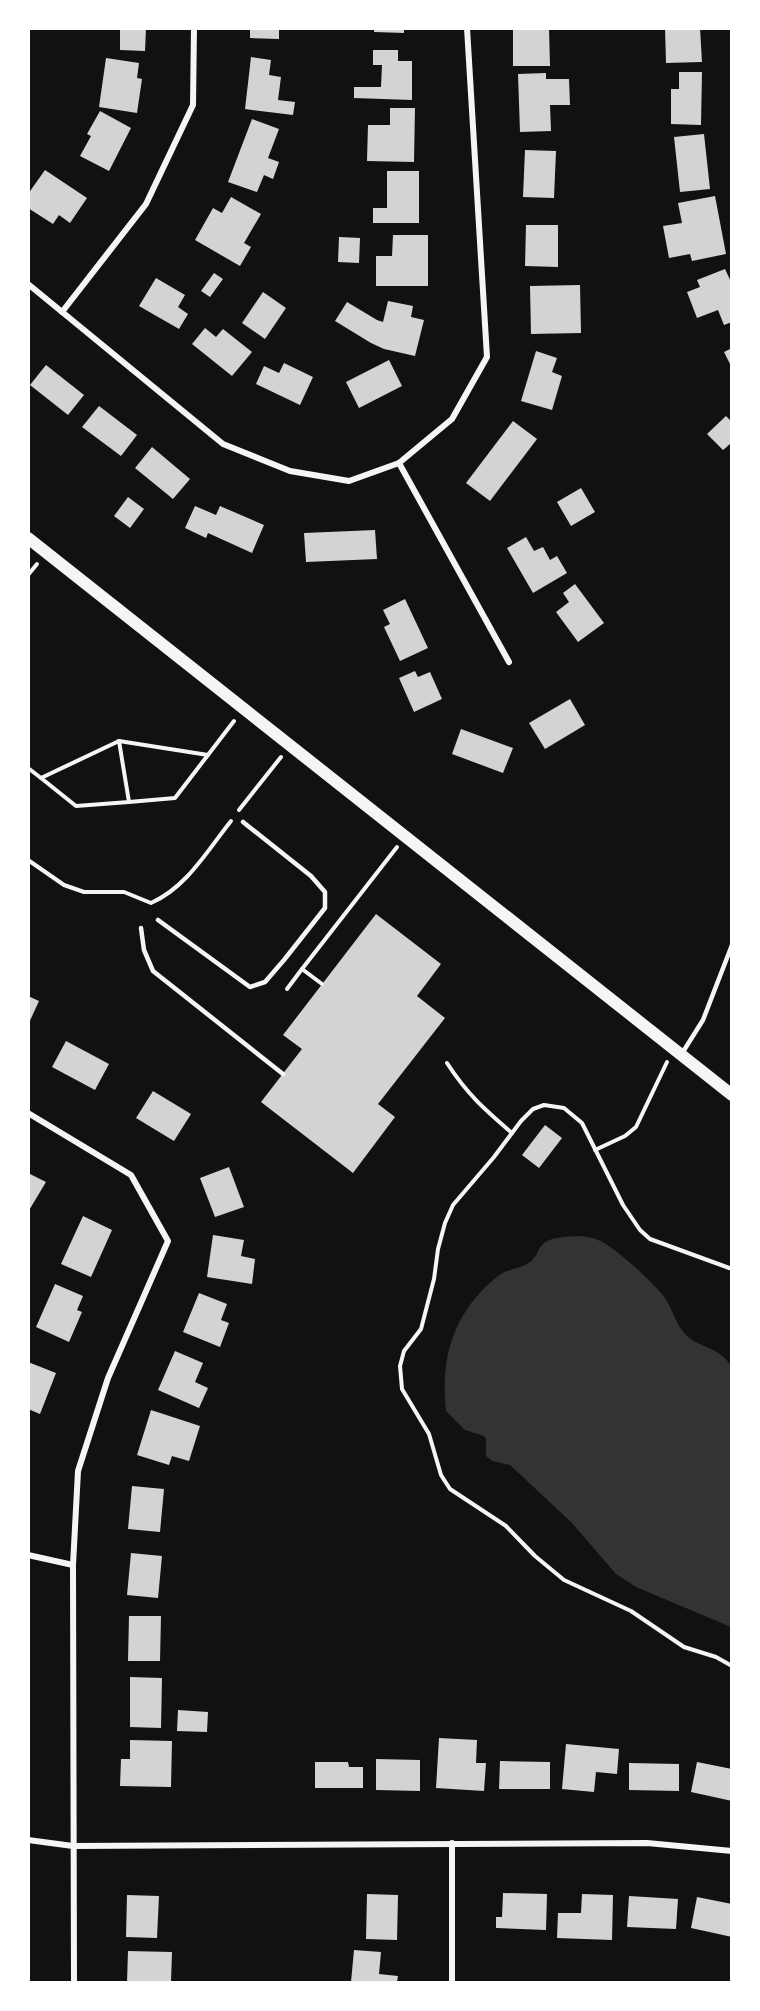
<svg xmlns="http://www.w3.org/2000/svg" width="760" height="2011" viewBox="0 0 760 2011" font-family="Signika,sans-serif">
	<rect width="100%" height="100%" fill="#111"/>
	<path fill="#333" d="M580,1236c6,1 13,1 18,4 16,6 57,44 67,58 8,12 11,27 21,37 13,13 34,12 45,31v261l-95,-40 -20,-13 -45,-52 -61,-57 -18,-4 -6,-5v-17l-2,-3 -19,-6 -19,-19c-6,-54 8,-100 52,-135 9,-7 20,-7 29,-12 10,-5 10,-15 17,-21 10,-7 25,-6 36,-7z"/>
	<g fill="#d3d3d3">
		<path d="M120,28h26l-1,23 -25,-1z"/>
		<path d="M250,28h29v11l-29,-1z"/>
		<path d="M374,28h30v5l-30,-1z"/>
		<path d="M513,28h36l1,38h-37z"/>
		<path d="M665,28h35l2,34 -36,1z"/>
		<path d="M373,50h25v11h14v39l-58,-2v-11h27l1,-22h-9z"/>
		<path d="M251,57l20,3 -2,15 12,2 -3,23 17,2 -2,13 -48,-6z"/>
		<path d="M106,58l33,5 -2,15 5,1 -5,34 -38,-6z"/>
		<path d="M679,72h23l-1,53 -30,-1v-35h8z"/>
		<path d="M546,73v6h23l1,26h-20l1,26 -31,1 -2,-58z"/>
		<path d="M390,108h25l-1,54 -47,-1 1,-36h22z"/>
		<path d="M100,111l31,17 -22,43 -29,-15 11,-20 -4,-2z"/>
		<path d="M252,119l27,10 -11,29 11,4 -6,17 -9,-4 -7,17 -29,-10z"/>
		<path d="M704,134l6,55 -30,3 -6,-55z"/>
		<path d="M525,150l31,1 -2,47 -31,-1z"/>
		<path d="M45,170l42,28 -17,25 -11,-8 -6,9 -25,-16v-14z"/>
		<path d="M387,171h32v52h-46v-15h14z"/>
		<path d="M715,196l11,58 -34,7 -2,-7 -21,4 -6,-32 19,-3 -4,-20z"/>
		<path d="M231,197l30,17 -17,29 7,4 -11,19 -45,-26 18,-32 9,5z"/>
		<path d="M526,225h32v42l-33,-1z"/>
		<path d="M393,235h35v51h-52v-30h16z"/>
		<path d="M339,237l21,1 -1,25 -21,-1z"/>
		<path d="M725,269l7,15v38l-8,3 -6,-15 -21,8 -10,-26 13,-5 -3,-7z"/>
		<path d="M214,273l9,6 -13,18 -9,-6z"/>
		<path d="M156,278l29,17 -7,12 10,7 -9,15 -40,-23z"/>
		<path d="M580,285l1,48 -50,1 -1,-48z"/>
		<path d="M263,292l23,16 -21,31 -23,-16z"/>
		<path d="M388,301l25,5 -2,11 13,3 -9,36 -31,-7 -13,-6 -36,-22 12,-19 30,18 6,2z"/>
		<path d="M205,328l11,9 7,-8 29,23 -20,24 -40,-32z"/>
		<path d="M732,348v20l-8,-16z"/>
		<path d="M536,351l21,7 -5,14 10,4 -10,34 -31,-9z"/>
		<path d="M389,360l13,26 -43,22 -13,-26z"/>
		<path d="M284,363l29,14 -13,28 -44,-21 8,-18 15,7z"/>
		<path d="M46,365l38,30 -16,20 -38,-30z"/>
		<path d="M99,406l38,29 -16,21 -39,-29z"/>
		<path d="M726,416l6,6v24l-2,-2 -7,6 -16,-16z"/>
		<path d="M513,421l24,18 -47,62 -24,-18z"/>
		<path d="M152,447l38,32 -17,20 -38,-31z"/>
		<path d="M581,488l14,24 -24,14 -14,-24z"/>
		<path d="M128,497l16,12 -14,19 -16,-12z"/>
		<path d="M195,506l21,9 4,-9 44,19 -12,28 -44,-20 -2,5 -21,-10z"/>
		<path d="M375,530l2,29 -71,3 -2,-29z"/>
		<path d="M526,537l8,14 9,-4 7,13 7,-4 10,17 -34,20 -26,-45z"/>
		<path d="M575,584l29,39 -26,19 -22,-30 13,-10 -6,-9z"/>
		<path d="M405,599l23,49 -28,13 -16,-34 6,-3 -7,-14z"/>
		<path d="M415,671l3,6 12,-5 12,27 -28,13 -15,-34z"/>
		<path d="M570,699l15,26 -40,24 -16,-26z"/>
		<path d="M461,729l52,19 -10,25 -51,-19z"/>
		<path d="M376,914l65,50 -24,32 28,22 -67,86 17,13 -42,56 -92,-71 41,-53 -19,-14z"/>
		<path d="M28,996l11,5 -11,24z"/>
		<path d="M66,1041l43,23 -14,26 -43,-23z"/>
		<path d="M153,1091l38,23 -17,27 -38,-23z"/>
		<path d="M545,1125l17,13 -23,30 -17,-13z"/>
		<path d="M229,1167l15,40 -29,10 -15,-39z"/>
		<path d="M28,1173l18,9 -18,30z"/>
		<path d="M83,1216l29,14 -21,47 -30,-13z"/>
		<path d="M213,1235l31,5 -3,16 14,3 -3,25 -45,-7z"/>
		<path d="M55,1284l28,12 -6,14 5,2 -13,30 -33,-15z"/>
		<path d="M199,1293l28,11 -6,16 8,3 -9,24 -37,-15z"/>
		<path d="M175,1351l28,12 -8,19 13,6 -9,20 -41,-18z"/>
		<path d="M28,1362l28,11 -16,41 -12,-5z"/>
		<path d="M151,1410l49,16 -11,35 -17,-5 -3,9 -32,-10z"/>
		<path d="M132,1486l32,3 -4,43 -32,-3z"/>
		<path d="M131,1553l31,3 -4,42 -31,-3z"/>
		<path d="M129,1616h32l-1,45h-32z"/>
		<path d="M130,1677l32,1 -1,50 -31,-1z"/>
		<path d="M178,1710l30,2 -1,20 -30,-1z"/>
		<path d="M439,1738l38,2 -1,23h10l-2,28 -48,-3z"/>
		<path d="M130,1740l42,1 -1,46 -51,-1 1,-27h9z"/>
		<path d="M566,1744l53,5 -2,25 -21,-2 -2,20 -32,-3z"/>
		<path d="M376,1759l44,1v31l-44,-1z"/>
		<path d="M500,1761l50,1v27h-51z"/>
		<path d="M315,1762h33l1,5h14v21h-48z"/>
		<path d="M697,1762l35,7v32l-41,-9z"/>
		<path d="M629,1763l50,1v27l-50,-1z"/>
		<path d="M503,1893l44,1 -1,36 -50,-2v-11h6z"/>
		<path d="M367,1894l31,1 -1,45 -31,-1z"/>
		<path d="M582,1894l31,1 -1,45 -55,-2 1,-25h23z"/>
		<path d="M127,1895l32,1 -2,42 -31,-1z"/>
		<path d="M629,1896l49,3 -2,30 -49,-2z"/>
		<path d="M697,1897l35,7v33l-41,-9z"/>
		<path d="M354,1950l27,2 -2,22 19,2 -1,6h-46z"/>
		<path d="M128,1951l44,1 -1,30h-44z"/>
	</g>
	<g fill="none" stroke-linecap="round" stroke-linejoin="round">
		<g stroke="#f5f5f5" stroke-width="4">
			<path d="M28,575l9,-11"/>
			<path d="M28,768l13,10 78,-37 89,14"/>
			<path d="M41,778l35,28 53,-4 -10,-61"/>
			<path d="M129,802l46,-4 59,-77"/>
			<path d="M239,810l42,-53"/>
			<path d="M28,860l36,25 20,7h40l27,11c36,-16 56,-52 80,-82"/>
			<path d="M322,984l-20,-15 95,-122"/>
			<path d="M287,989l15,-20"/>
			<path d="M447,1063c20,31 37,46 65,70"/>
			<path d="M595,1150l30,-14 11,-9 31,-65"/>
			<path d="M732,1269l-82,-30 -10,-9 -17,-25 -41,-82 -18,-15 -20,-3 -11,4 -12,12 -27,36 -41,48 -8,18 -7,26 -4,30 -13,50 -17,22 -4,15 2,23 27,45 12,41 9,14 56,37 29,30 29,24 67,31 53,36 32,10 16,9"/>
		</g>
		<g stroke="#f5f5f5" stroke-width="4.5">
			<path d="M158,920l92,67 15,-5 19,-22 41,-52v-16l-14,-16 -68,-54"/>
			<path d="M141,928l3,22 9,21 130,103"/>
			<path d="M681,1055l22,-35 29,-75"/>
		</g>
		<g stroke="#f5f5f5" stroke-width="6">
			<path d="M28,284l195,160 67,27 59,10 50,-18 53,-44 35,-62 -20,-329"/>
			<path d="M62,312l84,-108 47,-99 1,-77"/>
			<path d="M399,463l110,199"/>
			<path d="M28,1113l103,62 37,66 -60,137 -30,93 -5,94 1,417"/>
			<path d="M28,1555l45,10"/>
			<path d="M28,1840l45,6 574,-3 85,8"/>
			<path d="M452,1843v139"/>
		</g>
		<path stroke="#f5f5f5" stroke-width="12" d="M28,538l704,557"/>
	</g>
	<rect width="760" height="2011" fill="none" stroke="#ffffff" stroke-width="60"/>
</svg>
